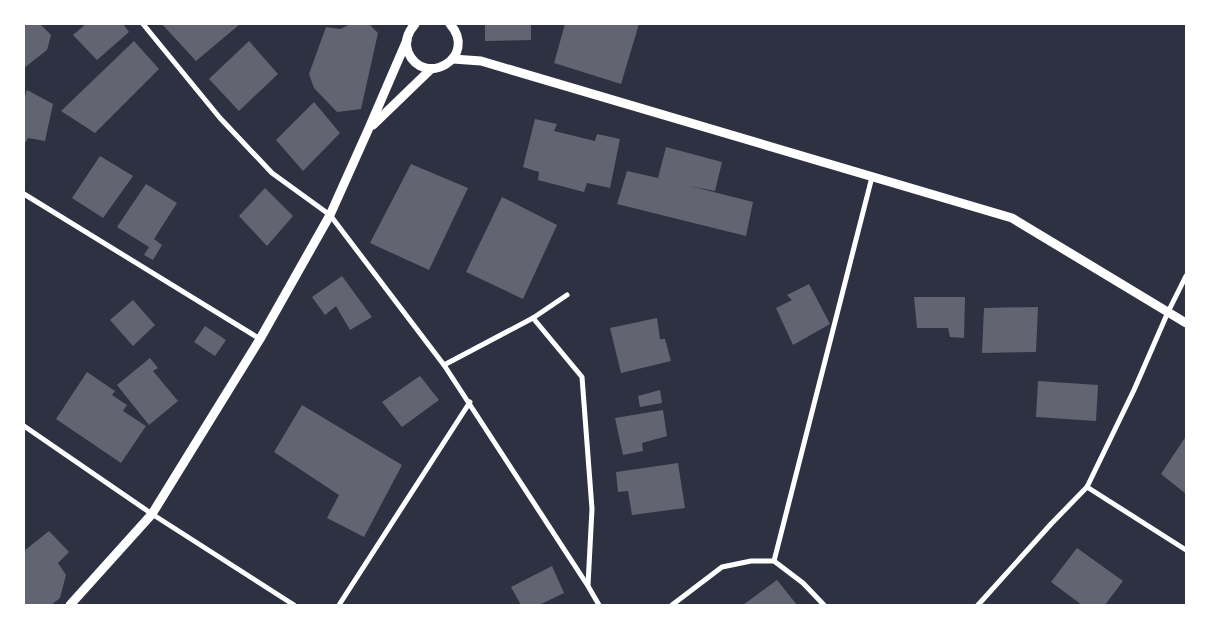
<svg xmlns="http://www.w3.org/2000/svg" width="1210" height="629" viewBox="0 0 1210 629" font-family="'Fira Sans Condensed',sans-serif">
	<rect width="100%" height="100%" fill="#2d3142"/>
	<g fill="#626471">
		<path d="M24,24h16l11,11 -4,15 -23,18z"/>
		<path d="M86,24h37l6,8 -32,28 -24,-25z"/>
		<path d="M162,24h78l-44,37z"/>
		<path d="M351,24h18l9,9 -17,76 -24,3 -23,-24 -5,-14 17,-47 14,2z"/>
		<path d="M485,24h46v16l-46,1z"/>
		<path d="M565,24h74l-18,60 -67,-21z"/>
		<path d="M134,41l25,28 -64,64 -34,-22z"/>
		<path d="M249,41l29,33 -39,37 -30,-32z"/>
		<path d="M27,90l26,14 -8,37 -17,-3 -4,7v-46z"/>
		<path d="M314,102l26,31 -37,38 -27,-31z"/>
		<path d="M535,119l22,5 -3,7 41,10 2,-7 23,5 -10,49 -23,-5 -3,9 -46,-12 1,-8 -16,-5z"/>
		<path d="M666,147l56,15 -7,29 -25,-5 63,16 -7,34 -129,-32 10,-33 31,7z"/>
		<path d="M100,156l33,20 -30,42 -31,-20z"/>
		<path d="M411,164l57,24 -39,82 -59,-27z"/>
		<path d="M146,184l31,19 -23,36 8,6 -9,15 -9,-5 5,-8 -32,-20z"/>
		<path d="M265,188l28,28 -26,30 -28,-30z"/>
		<path d="M502,197l55,28 -34,74 -57,-27z"/>
		<path d="M342,276l30,41 -22,13 -14,-24 -11,9 -13,-18z"/>
		<path d="M809,284l21,40 -37,21 -17,-37 16,-8 -5,-5z"/>
		<path d="M914,297h51l-1,41 -14,-1 -2,-9h-31z"/>
		<path d="M133,300l22,25 -22,21 -23,-26z"/>
		<path d="M1038,307l-2,45 -54,1 2,-45z"/>
		<path d="M657,318l3,21h5l6,22 -50,12 -11,-45z"/>
		<path d="M205,326l21,14 -11,16 -21,-14z"/>
		<path d="M150,358l8,10 -5,3 25,30 -29,24 -32,-40z"/>
		<path d="M87,372l28,19 -3,4 15,10 -4,6 23,15 -25,37 -65,-44z"/>
		<path d="M420,376l19,24 -37,27 -20,-25z"/>
		<path d="M1038,381l60,4 -2,36 -60,-4z"/>
		<path d="M660,390l2,13 -22,4 -2,-11z"/>
		<path d="M302,405l100,60 -38,72 -37,-19 12,-23 -65,-43z"/>
		<path d="M663,410l4,26 -25,7 1,8 -20,4 -8,-37z"/>
		<path d="M1186,436v58l-25,-20z"/>
		<path d="M678,463l7,45 -53,7 -4,-24 -10,1 -2,-20z"/>
		<path d="M49,531l20,21 -11,11 8,12 -6,23 -9,7h-27v-54z"/>
		<path d="M1077,548l46,33 -18,24h-23l-31,-23z"/>
		<path d="M552,566l12,27 -25,12h-18l-10,-18z"/>
		<path d="M777,580l20,25h-54z"/>
	</g>
	<g fill="none" stroke-linecap="round" stroke-linejoin="round">
		<g stroke="#fff" stroke-width="5">
			<path d="M143,24l77,94 52,55 58,42 114,150 144,221 11,19"/>
			<path d="M24,194l236,145"/>
			<path d="M533,318l49,59 10,132 -4,76"/>
			<path d="M444,365l89,-47 34,-23"/>
			<path d="M24,426l128,88 142,91"/>
			<path d="M1087,487l99,63"/>
			<path d="M774,561l98,-384"/>
			<path d="M339,605l131,-203"/>
			<path d="M672,605l50,-38 29,-6h23l29,22 21,22"/>
			<path d="M978,605l73,-81 36,-37 47,-97 34,-78 18,-36"/>
		</g>
		<g stroke="#fff" stroke-width="9">
			<path d="M415,24c-7,8 -11,17 -7,28 16,37 71,5 42,-28"/>
			<path d="M453,59l28,2 531,157 174,105"/>
			<path d="M373,125l58,-56"/>
			<path d="M70,605l82,-91 108,-175 70,-124 39,-87 38,-88"/>
		</g>
	</g>
	<rect width="1210" height="629" fill="none" stroke="#ffffff" stroke-width="50"/>
</svg>
